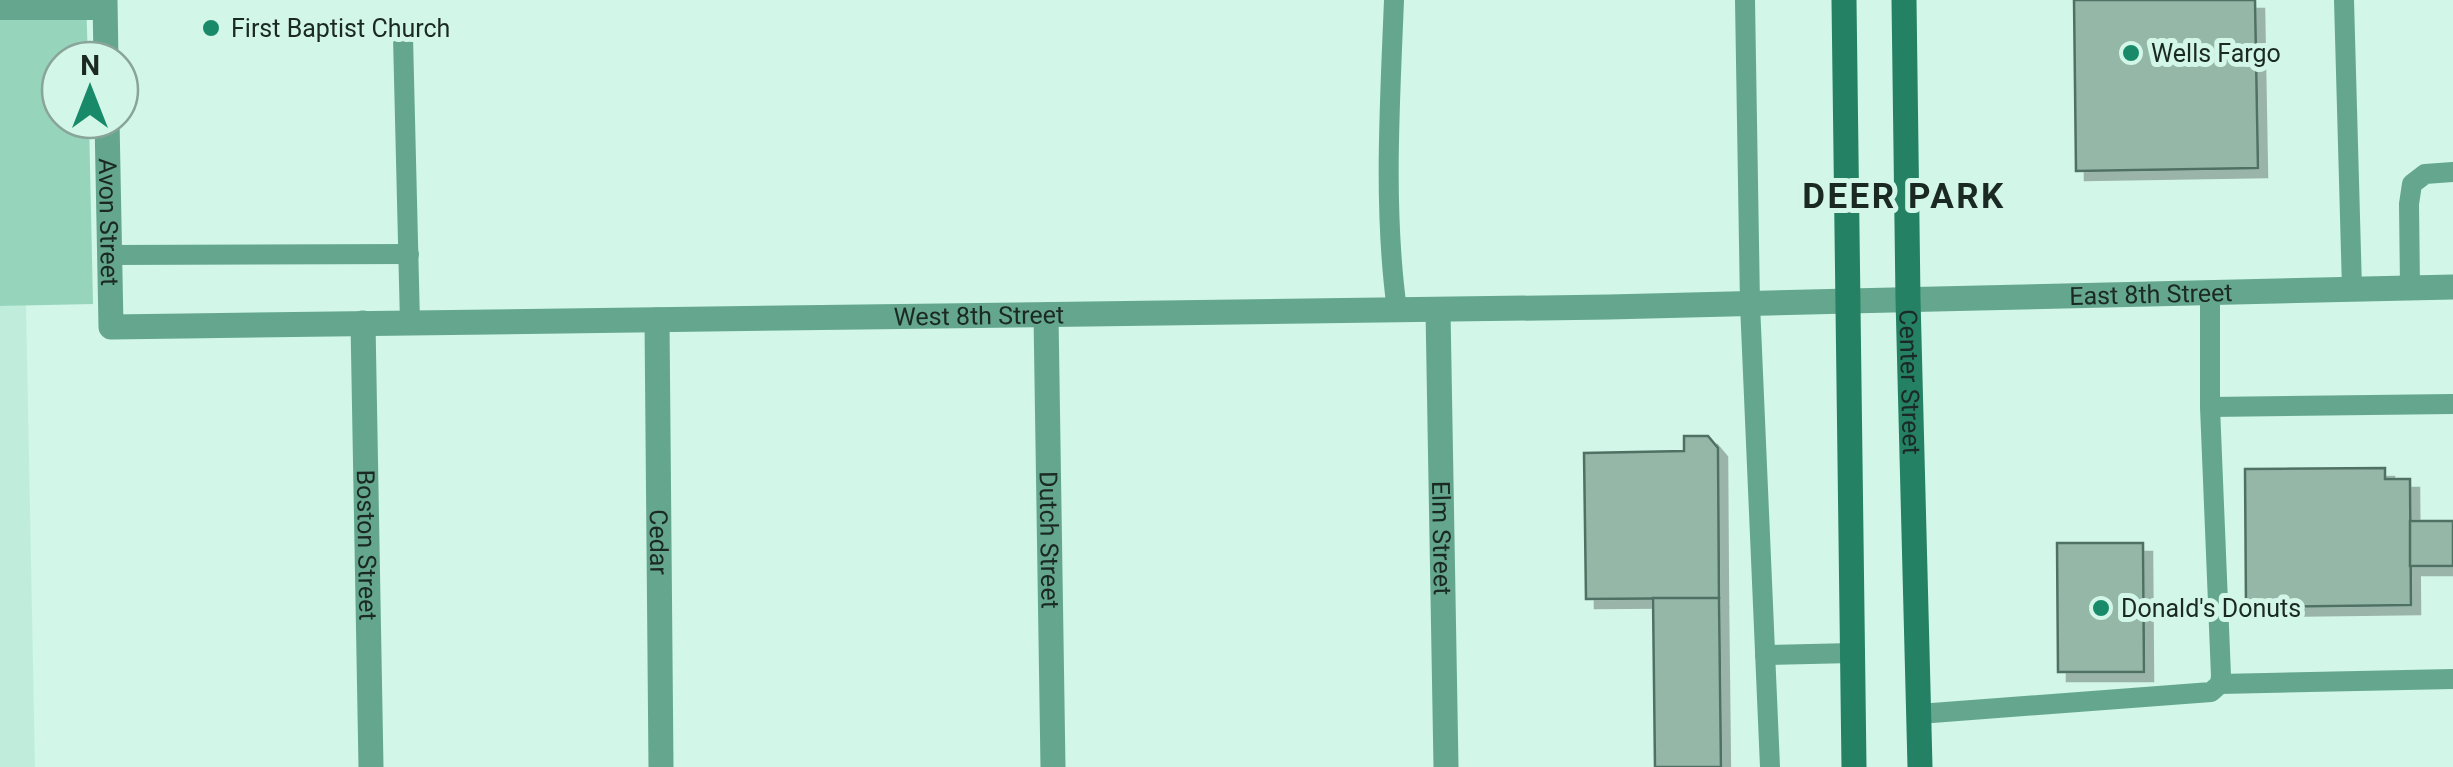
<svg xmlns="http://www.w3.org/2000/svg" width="2453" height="767" viewBox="0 0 2453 767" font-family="Roboto,sans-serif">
	<defs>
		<filter id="shadow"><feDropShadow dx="9" dy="9" stdDeviation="0" flood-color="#0004"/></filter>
	</defs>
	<rect width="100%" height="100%" fill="#d2f6e7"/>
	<path fill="#c0eddb" d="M26,305l9,462h-35v-461z"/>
	<path fill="#96d5bc" d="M0,0h86l2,60h-28v60h29l4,184 -93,2z"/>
	<g fill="#94b7a8" stroke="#507164" stroke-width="2.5" filter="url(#shadow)">
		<path d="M2074,0h181l3,168 -182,3z"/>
		<path d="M1684,436h24l10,12 1,150 -133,1 -2,-146 100,-2z"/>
		<path d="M2385,468v11h25l1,126 -165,2 -1,-138z"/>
		<rect x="2410" y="521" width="43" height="45"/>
		<path d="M2057,543h86l1,129h-86z"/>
		<path d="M1653,598h66l2,169h-66z"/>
	</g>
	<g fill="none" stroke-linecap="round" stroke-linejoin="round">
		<g stroke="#64a78e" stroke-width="20">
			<path d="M1394,0c-4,102 -11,208 3,310"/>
			<path d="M1745,0l5,304 20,463"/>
			<path d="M2344,0l8,289"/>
			<path d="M0,10h105"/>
			<path d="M403,37l7,286"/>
			<path d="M109,255l300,-1"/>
			<path d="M2410,287l-1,-83 3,-20 13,-10 28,-2"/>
			<path d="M2210,407l243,-3"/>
			<path d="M1765,655l88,-2"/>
			<path d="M2220,684l233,-5"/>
			<path d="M1919,714l292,-22 9,-8 1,-8 -11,-269v-115"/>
		</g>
		<g stroke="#64a78e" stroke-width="25">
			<path d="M105,0l1,60"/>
			<path id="s1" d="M107,120l4,207 1498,-20 240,-6"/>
			<path id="s2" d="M1438,310l8,457"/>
			<path id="s3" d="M1046,315l7,452"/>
			<path id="s4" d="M657,320l4,447"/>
			<path id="s5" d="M363,323l8,444"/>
		</g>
		<path stroke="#64a78e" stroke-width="25" id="s6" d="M1849,301l604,-14"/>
		<g stroke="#258164" stroke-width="25">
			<path d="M1844,0l10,767"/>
			<path id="s7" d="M1904,0l4,299 12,468"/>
		</g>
	</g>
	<g fill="#188a6a" stroke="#d2f6e7" stroke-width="4">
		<circle cx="211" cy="28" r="10"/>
		<circle cx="2131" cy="53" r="10"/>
		<circle cx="2101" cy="608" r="10"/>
	</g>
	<g text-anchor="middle" stroke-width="10" stroke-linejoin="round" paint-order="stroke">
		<g font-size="25" fill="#1b2924" stroke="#d2f6e7" text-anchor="start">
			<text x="231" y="37">First Baptist Church</text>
			<text x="2151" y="62">Wells Fargo</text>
			<text x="2121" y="617">Donald's Donuts</text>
		</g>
		<g font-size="25" fill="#1b2924" stroke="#d2f6e7">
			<text dy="9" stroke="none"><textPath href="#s1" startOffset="102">Avon Street</textPath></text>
			<text dy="9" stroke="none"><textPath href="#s6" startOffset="302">East 8th Street</textPath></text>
			<text dy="9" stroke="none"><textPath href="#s1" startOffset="1075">West 8th Street</textPath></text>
			<text dy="9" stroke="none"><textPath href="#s7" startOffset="382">Center Street</textPath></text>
			<text dy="9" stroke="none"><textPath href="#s2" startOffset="228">Elm Street</textPath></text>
			<text dy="9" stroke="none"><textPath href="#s3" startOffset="225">Dutch Street</textPath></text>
			<text dy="9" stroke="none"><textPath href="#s4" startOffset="222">Cedar</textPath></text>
			<text dy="9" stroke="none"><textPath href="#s5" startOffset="222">Boston Street</textPath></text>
		</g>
		<g font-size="35" font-weight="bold" letter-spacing="2.5" fill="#1b2924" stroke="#d2f6e7">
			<text x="1904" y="208">DEER PARK</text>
		</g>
	</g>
	<g transform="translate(90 90)"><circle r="48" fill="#d2f6e7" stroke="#89a499" stroke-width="2.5"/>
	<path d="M0-8L18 38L0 25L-18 38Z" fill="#188a6a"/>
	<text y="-15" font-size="28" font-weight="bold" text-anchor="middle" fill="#1b2924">N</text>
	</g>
</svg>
